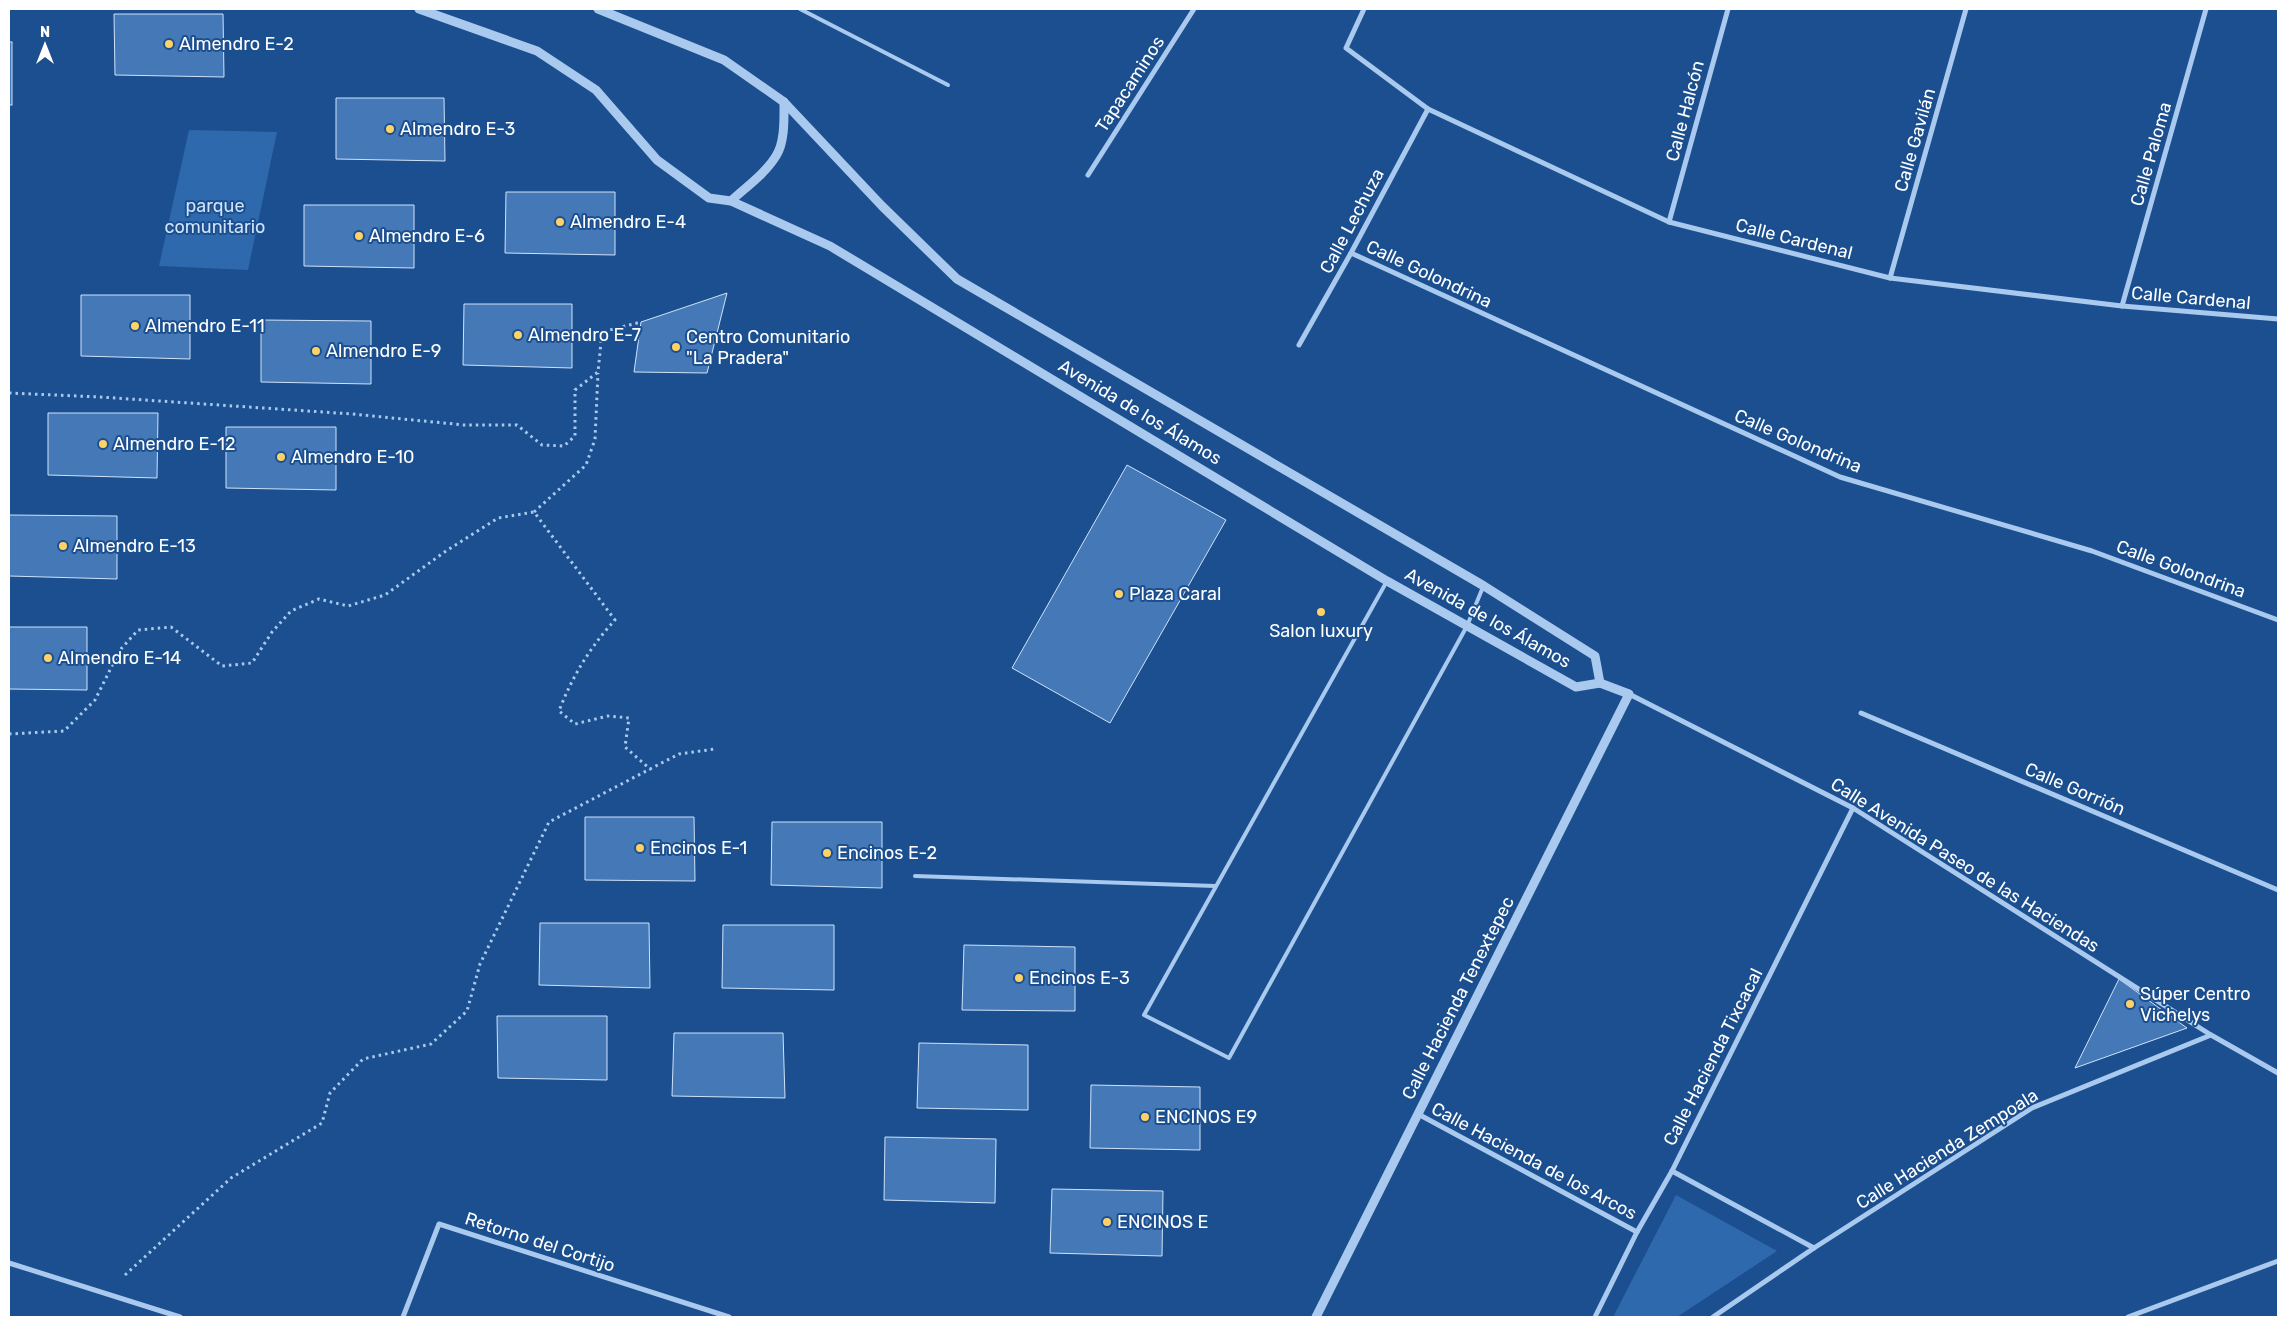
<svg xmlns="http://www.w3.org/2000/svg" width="2287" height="1326" viewBox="0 0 2287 1326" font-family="Rubik,sans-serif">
	<rect width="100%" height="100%" fill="#1b4f8f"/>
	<g fill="#2e69ad">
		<path d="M189,130l88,2 -29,138 -89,-4z"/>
		<path d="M1676,1195l101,56 -100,66h-64z"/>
	</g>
	<g fill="#4478b7" stroke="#cfe3fa">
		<path d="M114,14h109l1,63 -109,-2z"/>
		<rect x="9" y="42" width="3" height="63"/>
		<path d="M336,98h108l1,63 -109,-2z"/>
		<path d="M506,192h109v63l-110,-2z"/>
		<path d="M304,205h110v63l-110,-2z"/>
		<path d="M727,293l-20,80 -73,-1 7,-50z"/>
		<path d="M81,295h109v64l-109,-3z"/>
		<path d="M464,304h108v64l-109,-3z"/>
		<path d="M261,320l110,1v63l-110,-2z"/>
		<path d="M48,413h110l-1,65 -109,-3z"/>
		<path d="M226,427h110v63l-110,-2z"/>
		<path d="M1127,465l99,55 -116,203 -98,-55z"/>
		<path d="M9,515l108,1v63l-108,-3z"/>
		<path d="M9,627h78v63l-78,-1z"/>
		<path d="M585,817h109l1,64 -110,-1z"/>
		<path d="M772,822h110v66l-111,-3z"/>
		<path d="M540,923h109l1,65 -111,-3z"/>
		<path d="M723,925h111v65l-112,-2z"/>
		<path d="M964,945l111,2v64l-113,-1z"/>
		<path d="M2119,979l68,49 -112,40z"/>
		<path d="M497,1016h110v64l-109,-2z"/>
		<path d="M674,1033h109l2,65 -113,-2z"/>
		<path d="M919,1043l109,2v65l-111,-2z"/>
		<path d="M1091,1085l109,2v63l-110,-2z"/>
		<path d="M885,1137l111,2 -1,64 -111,-3z"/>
		<path d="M1052,1189l111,2 -1,65 -112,-3z"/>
	</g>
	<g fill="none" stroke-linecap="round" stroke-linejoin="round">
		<g stroke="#a9c9ee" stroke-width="3" stroke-dasharray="2.5 4" stroke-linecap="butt">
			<path d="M9,393l91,4 252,17 112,11h53l25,20 22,1 11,-10v-46l23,-18 4,-40 39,-10"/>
			<path d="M534,512l52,-47 9,-26 3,-66"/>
			<path d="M9,734l55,-3 31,-31 25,-50 18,-20 33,-3 51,39 30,-3 20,-31 19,-21 28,-12 29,7 37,-11 61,-44 52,-33 36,-6 81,108c-25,27 -43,57 -56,91l16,13 33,-8 21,2 -4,29 25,22 29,-15 36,-5"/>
			<path d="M125,1275l106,-97 91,-55 8,-30 33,-34 68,-15 36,-33 13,-47 69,-142 101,-53"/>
		</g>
		<g stroke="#a9c9ee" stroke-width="4">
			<path d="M800,9l148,76"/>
			<path d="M1387,581l-243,434 85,43 238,-432 16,-39"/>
			<path d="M915,876l300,10"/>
		</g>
		<g stroke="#a9c9ee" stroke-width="5">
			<path d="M1364,9l-18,39 82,61 241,113 221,56 232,28 156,13"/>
			<path d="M1088,175l106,-166"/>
			<path d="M1669,222l59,-213"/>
			<path d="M1351,253l489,224 252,74 186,69"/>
			<path d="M1890,278l76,-269"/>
			<path d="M2122,306l84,-297"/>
			<path d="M1299,345l52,-92 77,-144"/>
			<path d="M1629,694l224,114 358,227 67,38"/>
			<path d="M1861,713l417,177"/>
			<path d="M1418,1114l219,118"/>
			<path d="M1672,1171l142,77"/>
			<path d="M9,1263l171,54"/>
			<path d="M403,1317l36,-93 290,93"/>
			<path d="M1595,1317l42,-85 35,-61 181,-363"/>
			<path d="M1713,1317l101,-69 218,-140 179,-73"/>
			<path d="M2128,1317l150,-56"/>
		</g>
		<g stroke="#a9c9ee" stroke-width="9">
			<path d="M419,9l118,42 59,39 61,70 52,38 22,3 99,45 557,335 189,106 24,-4"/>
			<path d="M598,9l126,51 60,42 98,104 75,73 527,307 111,70 5,27"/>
			<path d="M731,201c15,-14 34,-27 45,-45 9,-14 8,-37 8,-54"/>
			<path d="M1316,1317l313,-623 -29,-11"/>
		</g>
	</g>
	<g fill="#ffd166" stroke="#1b4f8f" stroke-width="2">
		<circle cx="169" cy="44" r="5"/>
		<circle cx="390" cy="129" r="5"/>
		<circle cx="560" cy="222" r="5"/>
		<circle cx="359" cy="236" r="5"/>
		<circle cx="135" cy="326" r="5"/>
		<circle cx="518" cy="335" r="5"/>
		<circle cx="676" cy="347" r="5"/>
		<circle cx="316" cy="351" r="5"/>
		<circle cx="103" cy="444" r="5"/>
		<circle cx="281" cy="457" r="5"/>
		<circle cx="63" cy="546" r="5"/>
		<circle cx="1119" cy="594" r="5"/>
		<circle cx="1321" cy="612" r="5"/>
		<circle cx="48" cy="658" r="5"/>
		<circle cx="640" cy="848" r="5"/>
		<circle cx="827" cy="853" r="5"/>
		<circle cx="1019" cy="978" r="5"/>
		<circle cx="2130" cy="1004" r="5"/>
		<circle cx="1145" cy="1117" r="5"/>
		<circle cx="1107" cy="1222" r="5"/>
	</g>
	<g text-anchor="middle" stroke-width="4" stroke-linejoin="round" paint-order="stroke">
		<g font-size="18" fill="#fff" stroke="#1b4f8f" text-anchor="start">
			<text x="179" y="50">Almendro E-2</text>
			<text x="400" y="135">Almendro E-3</text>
			<text x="570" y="228">Almendro E-4</text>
			<text x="369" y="242">Almendro E-6</text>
			<text x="145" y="332">Almendro E-11</text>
			<text x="528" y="341">Almendro E-7</text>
			<text x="686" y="343">Centro Comunitario<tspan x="686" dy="21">"La Pradera"</tspan></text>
			<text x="326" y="357">Almendro E-9</text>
			<text x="113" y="450">Almendro E-12</text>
			<text x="291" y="463">Almendro E-10</text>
			<text x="73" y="552">Almendro E-13</text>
			<text x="1129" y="600">Plaza Caral</text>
			<text x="1321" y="637" text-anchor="middle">Salon luxury</text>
			<text x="58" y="664">Almendro E-14</text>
			<text x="650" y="854">Encinos E-1</text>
			<text x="837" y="859">Encinos E-2</text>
			<text x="1029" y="984">Encinos E-3</text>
			<text x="2140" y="1000">Súper Centro<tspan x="2140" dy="21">Vichelys</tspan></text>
			<text x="1155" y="1123">ENCINOS E9</text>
			<text x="1117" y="1228">ENCINOS E</text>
		</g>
		<g font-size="18" fill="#fff" stroke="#1b4f8f">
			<text transform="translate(1130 84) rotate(-57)" y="6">Tapacaminos</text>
			<text transform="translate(1685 111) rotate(-75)" y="6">Calle Halcón</text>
			<text transform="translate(1915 140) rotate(-74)" y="6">Calle Gavilán</text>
			<text transform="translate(2151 154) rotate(-74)" y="6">Calle Paloma</text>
			<text transform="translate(1352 221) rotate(-62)" y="6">Calle Lechuza</text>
			<text transform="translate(1794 239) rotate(14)" y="6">Calle Cardenal</text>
			<text transform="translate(1429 274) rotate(25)" y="6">Calle Golondrina</text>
			<text transform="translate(2191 298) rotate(5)" y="6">Calle Cardenal</text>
			<text transform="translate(1140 412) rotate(31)" y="6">Avenida de los Álamos</text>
			<text transform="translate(1798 441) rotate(23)" y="6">Calle Golondrina</text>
			<text transform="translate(2181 569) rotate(20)" y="6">Calle Golondrina</text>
			<text transform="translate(1488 618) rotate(29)" y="6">Avenida de los Álamos</text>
			<text transform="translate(2075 789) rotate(23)" y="6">Calle Gorrión</text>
			<text transform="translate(1965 865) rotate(32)" y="6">Calle Avenida Paseo de las Haciendas</text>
			<text transform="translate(1458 998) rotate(-63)" y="6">Calle Hacienda Tenextepec</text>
			<text transform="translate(1713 1057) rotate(-63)" y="6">Calle Hacienda Tixcacal</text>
			<text transform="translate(1947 1149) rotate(-32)" y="6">Calle Hacienda Zempoala</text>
			<text transform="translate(1534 1161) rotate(28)" y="6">Calle Hacienda de los Arcos</text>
			<text transform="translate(540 1242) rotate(18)" y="6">Retorno del Cortijo</text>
		</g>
		<g font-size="18" fill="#cfe3fa" stroke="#1b4f8f">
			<text x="215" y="212">parque<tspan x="215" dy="21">comunitario</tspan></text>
		</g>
	</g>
	<rect width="2287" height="1326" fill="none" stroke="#ffffff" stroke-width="20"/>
	<g transform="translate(45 45)" stroke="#1b4f8f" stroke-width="4" paint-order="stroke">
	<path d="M0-4L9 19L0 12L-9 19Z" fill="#ffffff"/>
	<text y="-8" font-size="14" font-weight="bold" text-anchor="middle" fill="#ffffff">N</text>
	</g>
</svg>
